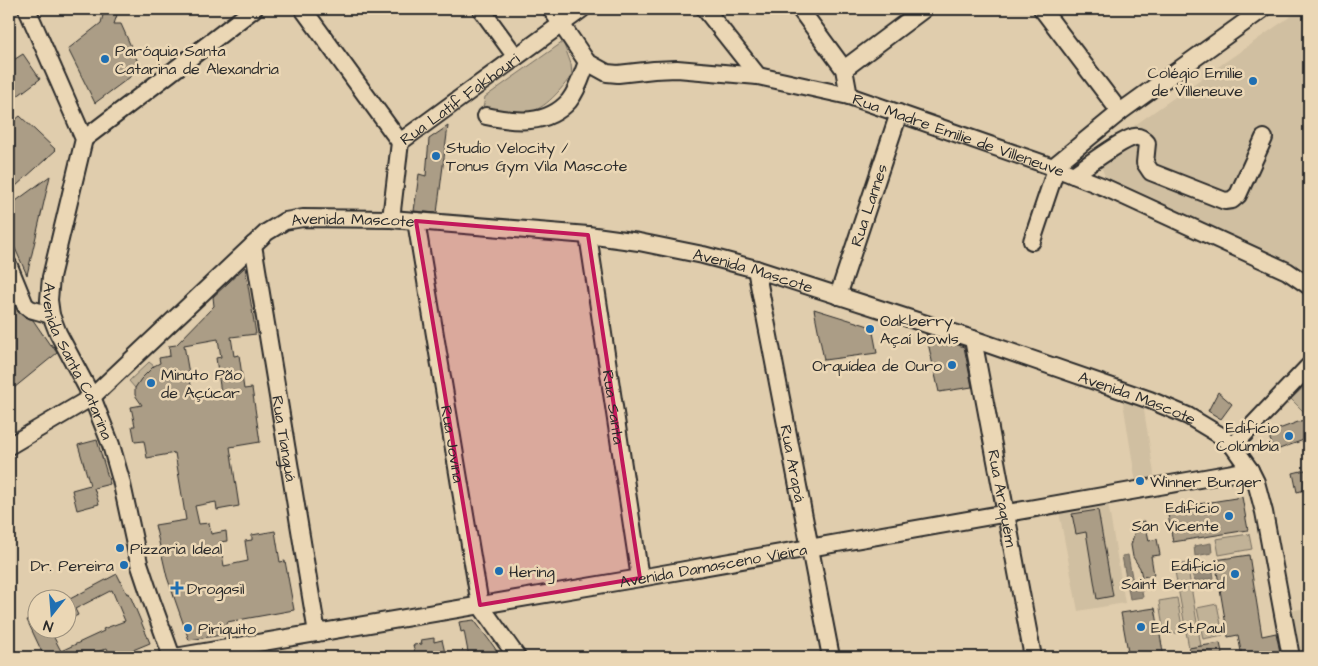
<svg xmlns="http://www.w3.org/2000/svg" width="1318" height="666" viewBox="0 0 1318 666" font-family="'Architects Daughter',sans-serif">
	<rect width="100%" height="100%" fill="#e0cdad"/>
	<filter id="ink" filterUnits="userSpaceOnUse"><feTurbulence type="fractalNoise" baseFrequency=".02" numOctaves="2"/><feDisplacementMap in="SourceGraphic" scale="10" xChannelSelector="R" yChannelSelector="G"/><feConvolveMatrix kernelMatrix="1 2 1 2 8 2 1 2 1" color-interpolation-filters="sRGB"/></filter>
	<g filter="url(#ink)">
		<g fill="#d0bfa1">
			<path d="M1301,9h8v263l-10,-6 -194,-90 -10,-23z"/>
			<path d="M1122,396l21,8 12,76 -19,3z"/>
			<path d="M1108,503l17,100 -47,8 -19,-99z"/>
			<path d="M1309,607v50h-10l-8,-46z"/>
		</g>
		<g fill="#c1b297" stroke="#766e61">
			<path d="M563,42l8,22 1,11c-11,14 -26,34 -45,38 -13,2 -30,-3 -44,-4l2,-12z"/>
			<path d="M149,362l5,4 -19,22 -6,-7z"/>
			<path d="M1309,382v31l-2,2 -16,-16z"/>
			<path d="M1249,534l3,15 -33,6 -3,-16z"/>
			<path d="M1187,563l14,83 -12,2 -15,-82z"/>
			<path d="M1177,598l6,34 -19,3 -5,-34z"/>
			<path d="M1217,604l6,31 -20,4 -6,-31z"/>
		</g>
		<g fill="#958a78" stroke="#6b6459">
			<path d="M1211,543l1,10 -17,3 -1,-10z"/>
			<path d="M1128,555l6,33 7,-1 2,10 -13,2 -8,-43z"/>
			<path d="M1212,565l2,13 -20,3 -3,-13z"/>
		</g>
		<g fill="#ab9d86" stroke="#2b2b2b" fill-rule="evenodd">
			<path d="M104,11l13,4 -3,9h7l20,45 -46,34 -27,-54 33,-26z"/>
			<path d="M23,54l17,25 -24,18 -3,-4 -4,3v-33z"/>
			<path d="M20,116l36,34 -40,36 -7,-7v-54z"/>
			<path d="M448,126l-11,87 -23,-2 5,-37 7,2 3,-37z"/>
			<path d="M50,176l-23,99 -18,-40v-29z"/>
			<path d="M245,267l11,67 -25,3 3,19 5,-1 5,34 8,-1 8,54 -30,5 9,59 -22,4 -1,-8 -21,4 4,18 10,-1 2,11 15,-3 1,10 -7,1 4,24 24,-5 -3,-20 7,-1v-5l23,-4 5,31 5,-1 9,49 -67,12 2,12 -40,6 -22,-63 -12,-52 31,-5 -11,-67 -28,5 -3,-17 -9,1 -3,-16h3l-4,-19 11,-2 -7,-10v-7l6,-9 13,-13 6,-3 -1,-5 11,-2 -1,-10 7,-1 38,-39 -1,-9zM218,339l3,18 -5,1 5,35 -28,4 -9,-52z"/>
			<path d="M9,292l9,20 6,5 9,3 17,25 1,-1 6,9 -48,39z"/>
			<path d="M814,309l58,18 5,26 -53,7z"/>
			<path d="M926,334l38,13 8,40 -33,5z"/>
			<path d="M1218,392l14,12 -11,15 -13,-8z"/>
			<path d="M1309,418v20l-35,13 -6,-18z"/>
			<path d="M97,440l13,44 -16,4 5,16 -22,6 -5,-20 18,-5 -12,-40z"/>
			<path d="M1309,469v20l-12,3 -4,-19z"/>
			<path d="M1242,497l6,33 -75,12 -6,-33z"/>
			<path d="M1098,510l15,86 -16,3 -11,-67 -10,2 -4,-20z"/>
			<path d="M1145,521l4,20 8,-2 3,16 -9,1 3,19 -12,2 -2,-9 -7,-11 -2,-12 3,-11 -2,-11z"/>
			<path d="M1249,555l13,81 14,-3 5,24h-39l-4,-22 -10,2 -13,-77z"/>
			<path d="M117,574l10,20 2,-1 21,50 -34,14h-5l-4,-9 -21,9h-39l-3,-6 -2,1 -15,-32 11,-5v13h11l12,23 43,-20 -1,-2 22,-8 -13,-31 -37,19 3,6 -10,5v-24l2,3z"/>
			<path d="M1155,608l9,49h-35l-8,-44z"/>
			<path d="M474,620l18,24 9,13h-32l-5,-26 -3,1 -2,-10z"/>
			<path d="M434,638v4l8,-2 4,17h-30l-3,-12 9,-1 -1,-4z"/>
			<path d="M1220,643l3,14h-32l-2,-9z"/>
		</g>
		<g fill="none" stroke-linecap="round" stroke-linejoin="round">
			<g stroke="#2b2b2b" stroke-width="20">
				<g id="minor">
					<path id="s1" d="M27,9l57,130 -33,138 -2,23 2,15 7,18 34,64 19,48 10,35 18,83 12,36 21,58"/>
					<path d="M303,9l97,133"/>
					<path d="M481,9l35,48"/>
					<path id="s2" d="M551,9l36,53 20,11 11,1 36,-4 23,-1 81,7 91,20 204,71 51,20 183,84 22,15"/>
					<path d="M705,9l53,67"/>
					<path d="M800,9l44,60 5,27"/>
					<path d="M1042,9l78,103"/>
					<path d="M844,69l80,-60"/>
					<path d="M486,116c29,6 61,10 83,-15 9,-11 13,-26 18,-39"/>
					<path d="M84,139l170,-130"/>
					<path d="M1053,167l67,-55 143,-103"/>
					<path d="M1073,175c14,-9 46,-34 61,-38 5,-1 10,2 13,6l-2,20 6,9 74,29 7,-1 6,-5 26,-57"/>
					<path id="s3" d="M391,219l9,-77 182,-133"/>
					<path id="s4" d="M416,221l64,384 37,52"/>
					<path id="s5" d="M588,235l52,343"/>
					<path d="M1032,241l24,-72"/>
					<path id="s6" d="M253,245l64,388"/>
					<path d="M9,266l16,39 5,4 21,6"/>
					<path id="s7" d="M756,269l75,388"/>
					<path id="s8" d="M838,296l61,-183"/>
					<path id="s9" d="M973,339l60,318"/>
					<path id="s10" d="M9,446l83,-49 161,-152 14,-13 18,-11 18,-3 88,1 197,16 51,7 64,13 53,14 217,70 177,61 38,16 30,18 15,12 17,24 6,12 8,30 27,145"/>
					<path d="M1233,446l76,-80"/>
					<path id="s11" d="M175,657l465,-79 610,-108"/>
				</g>
			</g>
			<use href="#minor" stroke="#ebd7b5" stroke-width="16"/>
		</g>
	</g>
	<path fill="#c2185b" fill-opacity="0.2" stroke="#c2185b" stroke-width="4" stroke-linejoin="round" d="M416,221l172,14 52,343 -160,27z"/>
	<g fill="#1f6fb2" stroke="#ebd7b5" stroke-width="2">
		<circle cx="105" cy="59" r="5"/>
		<circle cx="1253" cy="81" r="5"/>
		<circle cx="436" cy="156" r="5"/>
		<circle cx="870" cy="329" r="5"/>
		<circle cx="952" cy="365" r="5"/>
		<circle cx="151" cy="383" r="5"/>
		<circle cx="1289" cy="436" r="5"/>
		<circle cx="1140" cy="481" r="5"/>
		<circle cx="1229" cy="516" r="5"/>
		<circle cx="120" cy="548" r="5"/>
		<circle cx="124" cy="565" r="5"/>
		<circle cx="499" cy="571" r="5"/>
		<circle cx="1235" cy="574" r="5"/>
		<path d="M174.5 580.5h5v5h5v5h-5v5h-5v-5h-5v-5h5z"/>
		<circle cx="1141" cy="627" r="5"/>
		<circle cx="188" cy="628" r="5"/>
	</g>
	<g text-anchor="middle" stroke-width="5" stroke-linejoin="round" paint-order="stroke">
		<g font-size="16" fill="#2b2b2b" stroke="#ebd7b5" text-anchor="start">
			<text x="115" y="56">Paróquia Santa<tspan x="115" dy="18">Catarina de Alexandria</tspan></text>
			<text x="1243" y="78" text-anchor="end">Colégio Emilie<tspan x="1243" dy="18">de Villeneuve</tspan></text>
			<text x="446" y="153">Studio Velocity /<tspan x="446" dy="18">Tonus Gym Vila Mascote</tspan></text>
			<text x="880" y="326">Oakberry<tspan x="880" dy="18">Açaí bowls</tspan></text>
			<text x="942" y="371" text-anchor="end">Orquídea de Ouro</text>
			<text x="161" y="380">Minuto Pão<tspan x="161" dy="18">de Açúcar</tspan></text>
			<text x="1279" y="433" text-anchor="end">Edifício<tspan x="1279" dy="18">Colúmbia</tspan></text>
			<text x="1150" y="487">Winner Burger</text>
			<text x="1219" y="513" text-anchor="end">Edifício<tspan x="1219" dy="18">San Vicente</tspan></text>
			<text x="130" y="554">Pizzaria Ideal</text>
			<text x="114" y="571" text-anchor="end">Dr. Pereira</text>
			<text x="1225" y="571" text-anchor="end">Edifício<tspan x="1225" dy="18">Saint Bernard</tspan></text>
			<text x="509" y="577">Hering</text>
			<text x="187" y="594">Drogasil</text>
			<text x="1151" y="633">Ed. St.Paul</text>
			<text x="198" y="634">Piriquito</text>
		</g>
		<g font-size="16" fill="#2b2b2b" stroke="#ebd7b5">
			<text dy="6" stroke="none"><textPath href="#s3" startOffset="151">Rua Latif Fakhouri</textPath></text>
			<text dy="6" stroke="none"><textPath href="#s2" startOffset="448">Rua Madre Emilie de Villeneuve</textPath></text>
			<text dy="6" stroke="none"><textPath href="#s8" startOffset="96">Rua Lannes</textPath></text>
			<text dy="6" stroke="none"><textPath href="#s10" startOffset="426">Avenida Mascote</textPath></text>
			<text dy="6" stroke="none"><textPath href="#s10" startOffset="831">Avenida Mascote</textPath></text>
			<text dy="6" stroke="none"><textPath href="#s1" startOffset="374">Avenida Santa Catarina</textPath></text>
			<text dy="6" stroke="none"><textPath href="#s10" startOffset="1236">Avenida Mascote</textPath></text>
			<text dy="6" stroke="none"><textPath href="#s5" startOffset="174">Rua Santa</textPath></text>
			<text dy="6" stroke="none"><textPath href="#s6" startOffset="196">Rua Tianguá</textPath></text>
			<text dy="6" stroke="none"><textPath href="#s4" startOffset="226">Rua Jovina</textPath></text>
			<text dy="6" stroke="none"><textPath href="#s7" startOffset="198">Rua Arapá</textPath></text>
			<text dy="6" stroke="none"><textPath href="#s9" startOffset="162">Rua Araquém</textPath></text>
			<text dy="6" stroke="none"><textPath href="#s11" startOffset="546">Avenida Damasceno Vieira</textPath></text>
		</g>
	</g>
	<rect width="1318" height="666" fill="none" stroke="#ebd7b5" stroke-width="30"/>
	<rect x="15" y="15" width="1288" height="636" fill="none" stroke="#2b2b2b" stroke-width="2" filter="url(#ink)"/>
	<g transform="translate(52 614) rotate(197)"><circle r="24" fill="#ebd7b5" stroke="#9e927e"/>
	<path d="M0-4L9 19L0 12L-9 19Z" fill="#1f6fb2"/>
	<text y="-8" font-size="14" font-weight="bold" text-anchor="middle" fill="#2b2b2b">N</text>
	</g>
</svg>
